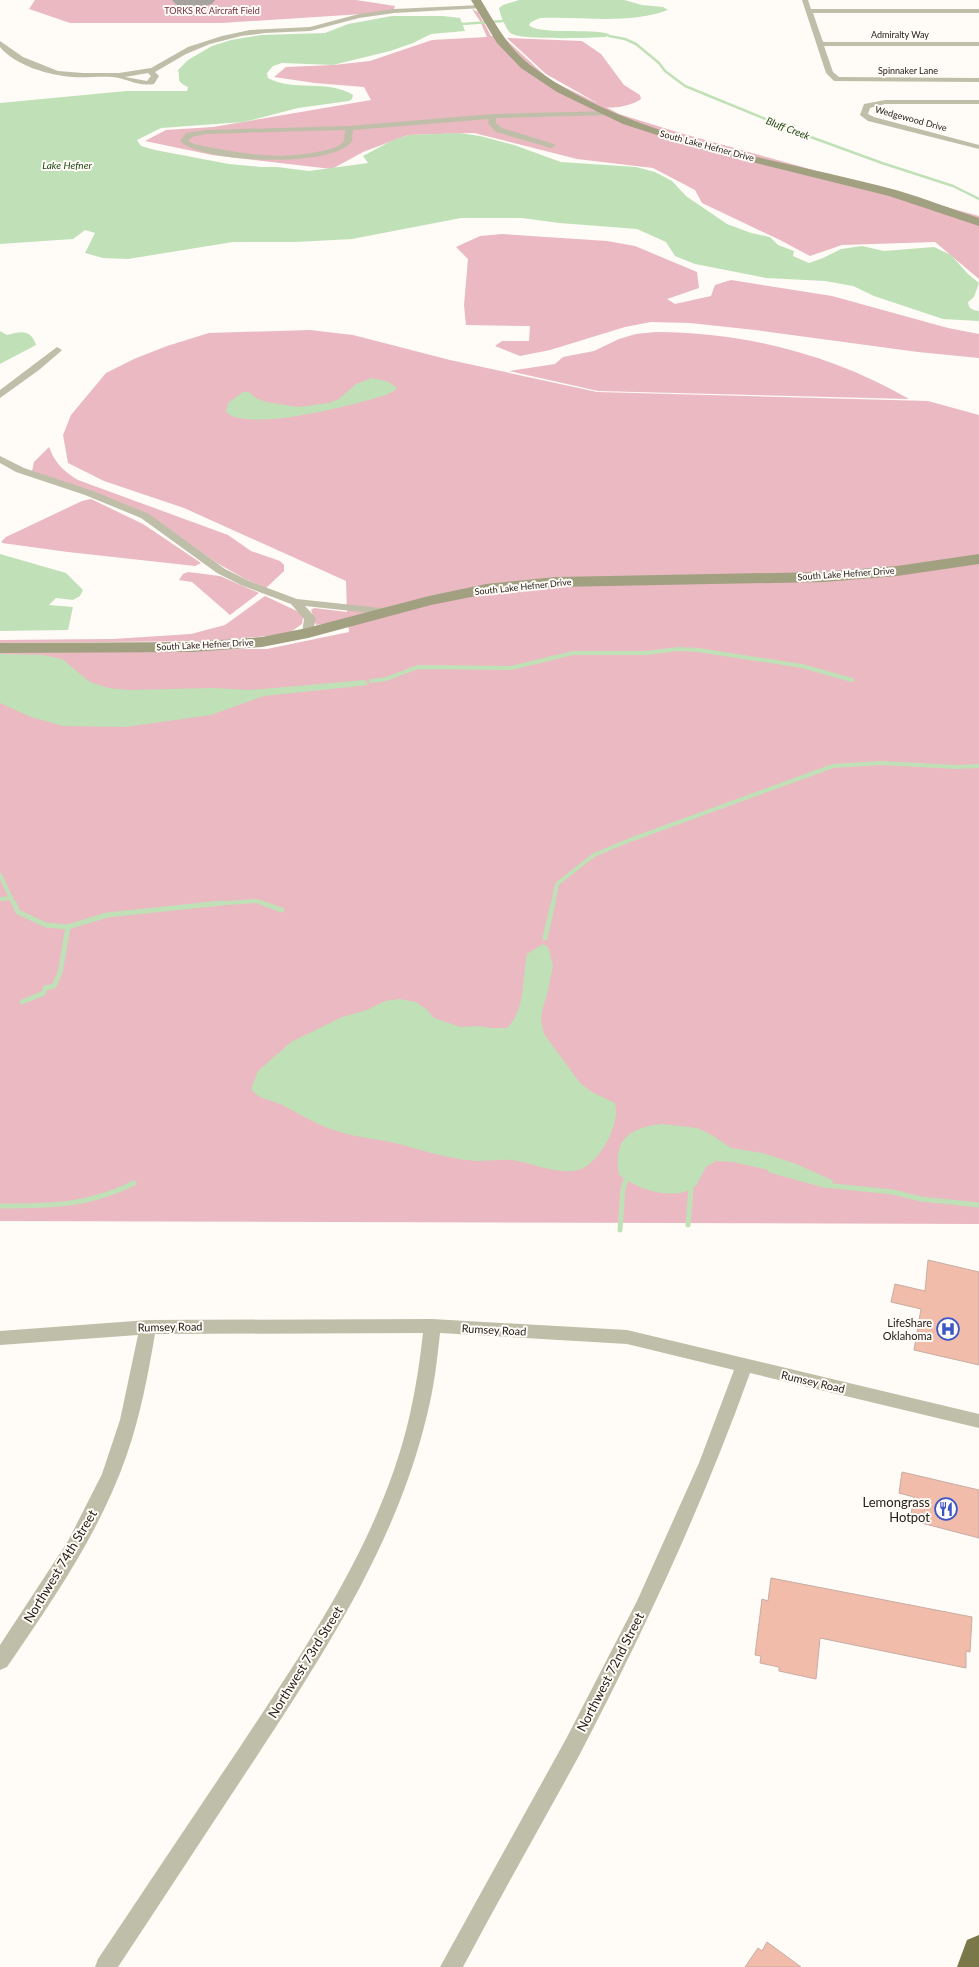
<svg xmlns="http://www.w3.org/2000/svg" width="979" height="1967" viewBox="0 0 979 1967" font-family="Lato,sans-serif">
	<rect width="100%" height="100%" fill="#fffbf7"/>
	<g fill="#eab9c1">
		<path d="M35,0h321l39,6 -2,6 -172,11h-151l-41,-14z"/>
		<path d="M472,9l6,3 13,24h11l48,44 49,24 -53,-30 -39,-36 75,3 19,13 23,31 16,10 1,4c-8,6 -25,10 -35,8l13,7 61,19 299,83v63l-44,-37 -93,3 -32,11 -30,-16 -78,-37 -7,-13 -42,-22 -76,-9 -103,-26 -66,2 -45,17 -31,17 -120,-14 -67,-14 21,-11 47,-3 158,-27 -7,-13 -49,-4 -41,-6 12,-10 47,-2 37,-4 62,-21 55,-3 -7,-16z"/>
		<path d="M502,234l105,7 28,5 62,26 2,16 -32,11 8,5 36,-8 4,-11 16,-5 101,16 116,32 31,6v24l-61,-6 -163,-22 -65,-7 -39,-1 -26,5 -75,23 -30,6 -25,-10 7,-5h27l1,-15 -64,-1 -2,-20 4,-46 -12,-12 24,-11z"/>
		<path d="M310,330l43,5 97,25 147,32 331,9 51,14v809l-979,-3v-570l267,-2 82,-17 -1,-12 -32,5 -5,-15 3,-2 33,4 -1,-31 -162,-73 -80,-27 -36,-18 -5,-28 8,-20 35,-42 28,-14 33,-13 42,-13z"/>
		<path d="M656,332c88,0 177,23 253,67l-311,-8 -89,-20 46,-7 8,-7 31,-6 25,-12 17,-5z"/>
		<path d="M49,447c6,16 14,24 29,33l150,55 23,16 29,10 4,4v6l-18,17 -19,-8 -30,-17 -54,-38 -131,-54 2,-9z"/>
		<path d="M91,499l52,25 58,39 -6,3 -127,-14 -66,-9v-2l4,-4 76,-36z"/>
		<path d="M188,572l32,4 39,17 -29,22 -38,-33 -13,-2 4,-6z"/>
		<path d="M265,596l34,16 4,5 -1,7 -10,7 -13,4 -67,6 -212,2v-3l113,-1 78,-5 34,-9z"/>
	</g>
	<g fill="#c0e1b7">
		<path d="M519,0h105l18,5 21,2 5,3c-42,15 -84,6 -128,8l-9,4 -2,3c8,10 63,3 80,9v2l-4,1c-14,1 -82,3 -93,-3 -5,-2 -12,-19 -13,-26l4,-3z"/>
		<path d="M392,16h51l17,2 5,13 -34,3 -18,9 -23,8 -57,14 -51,-2 -9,3 -6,7 1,5c25,14 60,1 85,17l-1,4 -3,2 -51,7 -54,14 -83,6 -24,12 4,6 14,4 74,14 32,3h16l32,4 59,-8 -5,-7 28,-15 17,-6 51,-2 21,3 34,9 47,17 75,5 19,5 17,9 14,15 41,28 24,9 19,4 8,8 16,6 -1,5 16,7 14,-5 18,-9 21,-3 22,5 50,-4 17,8 17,19 11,9 -5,14 -6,5c1,7 4,8 11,9v10l-36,-2 -69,-23 -21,-10 -28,-5 -59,-3 -71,-14 -20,-8 -9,-14 -29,-13 -78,-6 -37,-5h-61l-109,21 -56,3h-63l-105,17 -25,-1 -18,-5 10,-20 -10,-3 -12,9 -73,5v-141l126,-12h61l1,-4c-13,-6 -7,-7 -10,-17l10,-10 24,-14 19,-6 30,-5 64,-2 23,-9z"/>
		<path d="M0,331l7,4c14,-4 24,-6 29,10l-36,19z"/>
		<path d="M372,378l17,4 8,6c-4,6 -18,9 -25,11 -27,8 -125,33 -146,13l2,-9 15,-11h6l7,6 10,4 19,3 13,2 31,-4 10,-4 17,-15z"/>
		<path d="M0,554l66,19 17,17 -3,6 -7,4 -17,-2 -7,7 24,2 -5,23 -68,1z"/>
		<path d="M0,654l43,1 19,4 28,23 18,6 20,2 86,-2 36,2 115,-10 4,5 -105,11 -53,19 -86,12 -62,-1 -32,-9 -31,-14z"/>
		<path d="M543,944l5,3 5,18 -6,30 -4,12 -2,13 3,14 36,49 12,9 23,11c6,21 -16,62 -37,67 -23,5 -44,-7 -66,-10 -12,-1 -24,1 -36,1 -26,-2 -52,-10 -77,-17 -20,-5 -40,-6 -59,-12 -21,-6 -39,-17 -58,-27 -13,-7 -20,-3 -31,-16l7,-18 33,-29 51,-25 25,-7 18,-9 14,-2 17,3 10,7 8,9 26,9 19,-1 12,2h16c19,-19 15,-49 20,-74z"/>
		<path d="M662,1124l35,4 15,7 19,13 31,5 32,10 40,18 -3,3 -98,-22 -17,-1 -10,6 -10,19c-5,2 -11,7 -17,7 -20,3 -44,-6 -60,-18 -6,-35 9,-47 43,-51z"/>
	</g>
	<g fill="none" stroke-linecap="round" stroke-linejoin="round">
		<g stroke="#c0e1b7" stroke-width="2.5">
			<path d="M462,24l41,-3"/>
			<path d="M609,36l16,3 11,5 23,19 6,8 20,15 112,46 85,31 71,23 26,13"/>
		</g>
		<g stroke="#c0e1b7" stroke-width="4">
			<path d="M371,681l15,-2 32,-12 93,1 62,-15h73l32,-4 20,1 104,16 50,14"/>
			<path d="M0,875l14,29"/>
			<path d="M0,899l11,-1"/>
			<path d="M211,904l46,-3 8,3"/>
			<path d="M553,904l4,-20 37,-29 36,-15 203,-74 48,-3 76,4 22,-1"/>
		</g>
		<g stroke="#c0e1b7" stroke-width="5">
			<path d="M14,903l4,9 28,13 22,2 39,-12 114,-12"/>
			<path d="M262,903l20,7"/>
			<path d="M545,938l8,-35"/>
			<path d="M22,1002l22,-9 1,-5 9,-2 6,-13 8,-46"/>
			<path d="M770,1170l54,15 69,7 28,7 58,6"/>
			<path d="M0,1206c49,0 89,0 134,-23"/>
			<path d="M688,1225l3,-37"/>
			<path d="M620,1230l3,-41 3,-9"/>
		</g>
		<path fill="#a6a29c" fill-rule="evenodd" d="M172,0h43l-3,4c-13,3 -31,9 -40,-4z"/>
	</g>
	<g fill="#f1bcaa" stroke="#c7ada3">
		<path d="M928,1260l51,12v93l-65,-15 7,-41 -30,-7 4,-18 30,7z"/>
		<path d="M902,1472l77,18v48l-69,-18 4,-23 -15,-4z"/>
		<path d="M771,1578l201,39 -2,35 -4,-1v17l-146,-30 -4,41 -37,-8v-4l-19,-4 1,-7 -6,-1 7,-56 6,2z"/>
		<path d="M767,1942l34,25h-56l13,-19 4,3z"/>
	</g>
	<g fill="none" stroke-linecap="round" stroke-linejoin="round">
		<g fill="#bfbfa9" fill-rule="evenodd">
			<path d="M802,0h6l3,9h168v4h-166l10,29h156v4h-155l9,26 6,5 140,1v4l-145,-1 -8,-8z"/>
			<path d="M481,5l2,1v2l-89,5 -35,5 -49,13 -45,2 -24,3 -31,8 -24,10 -31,18 4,4 -5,8c-16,3 -28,-6 -42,-7 -13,-1 -26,1 -40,0 -23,-2 -56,-11 -72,-30v-6l23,16 35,14 25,2h36l32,-5 37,-21 34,-11 28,-6 60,-3 49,-13 35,-5zM148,73l3,3 -4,5 -22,-4z"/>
			<path d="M885,100h94v4h-94l-15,4 -2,6 6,3 105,28v4l-111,-28 -8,-6 4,-11z"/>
			<path d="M608,111h3v4l-115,3v5l6,5 52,16 1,2 -4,2 -55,-16 -8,-9 1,-4 -136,11 -1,11c-18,28 -152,22 -172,0l6,-8 20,-3 143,-4 144,-12zM345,130l-1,11c-6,7 -14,8 -22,10 -42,10 -86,2 -128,-7l-6,-3 4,-4 14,-3z"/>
			<path d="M57,347l5,3 -2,2 -21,18 -39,28v-8z"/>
			<path d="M0,456l24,12 69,23 56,23 76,55 24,12 48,18 93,10 6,3 -6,3 -85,-9 11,12 -4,17h-8l-2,-2 2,-14 -13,-15 -50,-19 -24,-12 -76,-55 -56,-23 -69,-23 -16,-9z"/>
			<path d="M432,1319l195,11 352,84v14l-229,-55c-47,131 -105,256 -169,379 -39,72 -80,143 -118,215h-23l126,-228 71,-138 62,-138 35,-93 -107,-26 -187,-11c-3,28 -6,55 -13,82 -30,127 -102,237 -172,344 -46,69 -91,139 -137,208h-23l3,-8c47,-70 94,-141 142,-212 68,-103 142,-209 170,-333 6,-27 10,-54 13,-81l-268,1c-7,41 -15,84 -29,123 -27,77 -74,144 -119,210l-7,3v-25l68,-104 34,-67 18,-54 18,-85 -138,10v-14l148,-11z"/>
		</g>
		<g fill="#a1a080" fill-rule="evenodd">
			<path d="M471,0h10c14,23 27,48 49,65 103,77 244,92 366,125 28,8 55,19 83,28v8l-90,-30 -189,-47 -77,-25 -66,-32 -36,-24 -24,-25z"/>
			<path d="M979,554v10l-82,12 -73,6 -268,5 -70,7 -55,11 -123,33 -46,9 -70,5 -192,1v-10l192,-1 70,-5 45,-9 122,-32 57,-12 70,-7 268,-5 73,-6z"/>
		</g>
		<path fill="#7a7849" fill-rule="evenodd" d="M979,1935v32h-22l10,-27z"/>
	</g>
	<defs>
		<g id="hospital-ring" transform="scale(1.15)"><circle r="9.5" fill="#fffbf7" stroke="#3b56c9" stroke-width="1.5"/><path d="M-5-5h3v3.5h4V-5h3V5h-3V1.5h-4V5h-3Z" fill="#3b56c9"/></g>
		<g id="restaurant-ring" transform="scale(1.15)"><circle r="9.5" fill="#fffbf7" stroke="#3b56c9" stroke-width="1.5"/><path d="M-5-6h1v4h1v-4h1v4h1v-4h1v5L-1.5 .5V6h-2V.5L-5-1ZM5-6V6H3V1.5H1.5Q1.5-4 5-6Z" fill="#3b56c9"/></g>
	</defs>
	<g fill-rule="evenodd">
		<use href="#hospital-ring" x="948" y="1329"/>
		<use href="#restaurant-ring" x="946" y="1509"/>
	</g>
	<g text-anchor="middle" stroke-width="4" stroke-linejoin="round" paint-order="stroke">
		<g font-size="9" fill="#732f40" stroke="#fffbf7">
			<text x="212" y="14">TORKS RC Aircraft Field</text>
		</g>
		<g font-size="9" fill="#262018" stroke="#fffbf7">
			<text x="900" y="38">Admiralty Way</text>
			<text x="908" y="74">Spinnaker Lane</text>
			<text transform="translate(911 119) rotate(15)" y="3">Wedgewood Drive</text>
			<text transform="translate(707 146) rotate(15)" y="3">South Lake Hefner Drive</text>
			<text transform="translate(846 574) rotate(-4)" y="3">South Lake Hefner Drive</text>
			<text transform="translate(523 587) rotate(-6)" y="3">South Lake Hefner Drive</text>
			<text transform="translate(205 645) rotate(-3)" y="3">South Lake Hefner Drive</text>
		</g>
		<g font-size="10" font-style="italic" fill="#1e4811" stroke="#fffbf7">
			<text transform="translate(788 128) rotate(21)" y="4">Bluff Creek</text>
			<text x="67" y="169">Lake Hefner</text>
		</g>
		<g font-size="11" fill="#262018" stroke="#fffbf7" text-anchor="end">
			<text x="932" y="1327">LifeShare<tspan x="932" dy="13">Oklahoma</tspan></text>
		</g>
		<g font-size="11" fill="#262018" stroke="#fffbf7">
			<text transform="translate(170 1327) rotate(-1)" y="4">Rumsey Road</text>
			<text transform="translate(494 1330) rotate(3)" y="4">Rumsey Road</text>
			<text transform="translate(813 1382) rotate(13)" y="4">Rumsey Road</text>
		</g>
		<g font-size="13" fill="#262018" stroke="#fffbf7" text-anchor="end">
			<text x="930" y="1507">Lemongrass<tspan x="930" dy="15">Hotpot</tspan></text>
		</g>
		<g font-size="13" fill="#262018" stroke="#fffbf7">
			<text transform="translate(60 1566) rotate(-59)" y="5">Northwest 74th Street</text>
			<text transform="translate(305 1662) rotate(-58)" y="5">Northwest 73rd Street</text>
			<text transform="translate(610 1672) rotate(-63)" y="5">Northwest 72nd Street</text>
		</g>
	</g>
</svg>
